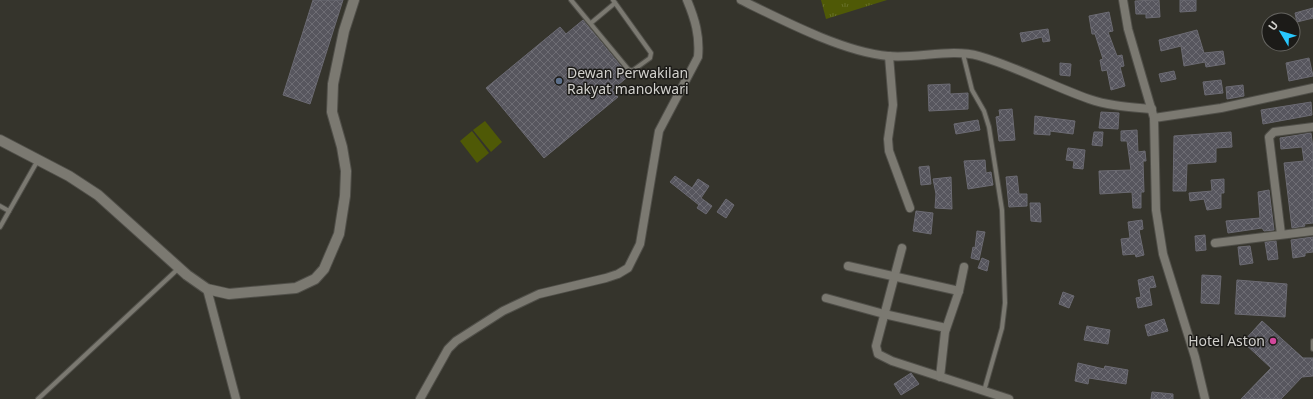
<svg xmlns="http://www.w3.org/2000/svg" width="1313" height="399" viewBox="0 0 1313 399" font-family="'Noto Sans',sans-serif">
	<defs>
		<pattern id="grass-tufts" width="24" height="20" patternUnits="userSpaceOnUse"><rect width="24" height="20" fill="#4f5906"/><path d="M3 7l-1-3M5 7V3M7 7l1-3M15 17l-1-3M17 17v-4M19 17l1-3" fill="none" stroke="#677029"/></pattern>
		<pattern id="building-cross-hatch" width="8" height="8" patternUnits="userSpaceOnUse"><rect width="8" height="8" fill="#57565e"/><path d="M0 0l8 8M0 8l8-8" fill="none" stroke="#6e6d74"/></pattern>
	</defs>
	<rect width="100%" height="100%" fill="#35342c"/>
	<path fill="url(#grass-tufts)" d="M821,0h66l-61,19z"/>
	<g fill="#4f5906">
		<path d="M485,121l17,21 -11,10 -18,-22z"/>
		<path d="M472,131l17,22 -12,10 -17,-22z"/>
	</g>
	<g fill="url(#building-cross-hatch)" stroke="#6b6a72">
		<path d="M313,0h30l-33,104 -27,-9z"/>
		<path d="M1154,0h5l1,17 -14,1v-4h-10l-1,-13z"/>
		<path d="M1180,0h16v11l-16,1z"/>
		<path d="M1313,8v10l-16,4 -2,-9z"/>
		<path d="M1109,12l4,19 -5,1 9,24 5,-1 2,11 -4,1 5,19 -14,4 -4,-20 -5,1 -2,-11 3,-1 -8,-25h-3l-3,-18z"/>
		<path d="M583,20l42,51 6,3 -19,16 6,7 -74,61 -58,-70 74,-61 6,7z"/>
		<path d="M1048,29l2,12 -7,1 -1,-5 -20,5 -2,-9z"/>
		<path d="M1197,30l7,23 19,-2 2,13 -19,3 -1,-5 -21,4 -3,-20 -20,5 -2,-11z"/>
		<path d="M1309,58l4,18 -24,5 -3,-18z"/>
		<path d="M1060,63l11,1 -1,12 -10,-1z"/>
		<path d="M1174,71l2,8 -15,3 -2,-8z"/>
		<path d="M1221,80l2,13 -18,2 -2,-13z"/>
		<path d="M950,84v10l18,-1v16l-39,2 -1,-26z"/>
		<path d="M1243,85l1,11 -17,3 -1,-12z"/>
		<path d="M1311,102l1,13 -49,9 -2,-14z"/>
		<path d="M1012,109l3,31 -16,1 -3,-24 4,-1 -1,-6z"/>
		<path d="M1101,112l18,1 -1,16 -19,-1z"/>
		<path d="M1035,116l40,5 -2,13 -23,-3v4l-16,-1z"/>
		<path d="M978,120l2,10 -24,4 -2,-10z"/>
		<path d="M1137,130l1,22 7,-1 1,10h-3l1,31h-3v16h-8l-1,-16 -32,2 -1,-23 32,-1 -4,-29h-6v-10z"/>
		<path d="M1094,132h9l-1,14 -10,-1z"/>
		<path d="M1231,132l1,15 -16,1v14l-29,2 -1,27h-13l1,-55z"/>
		<path d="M1311,133l2,15v75l-9,1 1,2 -13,2 -8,-65 20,-2 -2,-14 -21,2 -1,-11z"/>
		<path d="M1068,148l17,2 -2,19 -10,-1 1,-7 -8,-1z"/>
		<path d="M985,160l1,13 5,-1 2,13 -25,4 -4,-28z"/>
		<path d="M929,166l2,18 -10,1 -2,-18z"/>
		<path d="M675,176l17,12 6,-9 11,7 -8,12 11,8 -6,8 -9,-6 2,-3 -29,-23z"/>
		<path d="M1017,176l2,18h8v12l-18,1 -3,-30z"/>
		<path d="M951,177l1,32 -17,-1 1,-14 -3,-15z"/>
		<path d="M1224,179v14h-3v15l-14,2 -3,-11 -14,2 -1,-8 23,-2 -1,-11z"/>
		<path d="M1269,190l5,40 -10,1 -2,-3 -34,5 -2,-12 34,-3 -2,-26z"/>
		<path d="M726,199l8,6 -8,13 -9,-6z"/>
		<path d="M1030,203h10l1,19 -10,-1z"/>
		<path d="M916,211l17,2 -2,21 -18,-3z"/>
		<path d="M1142,220l1,9 -4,1 5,25 -8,2 -1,-3 -12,1 -2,-16 9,-1 -2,-16z"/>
		<path d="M977,231l8,1 -6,28 -8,-2 2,-11 2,1z"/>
		<path d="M1205,235l1,15 -10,1 -1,-15z"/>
		<path d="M1313,237v15l-8,1v3l-12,2 -2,-18z"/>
		<path d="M1276,241l2,18 -10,1 -3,-18z"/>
		<path d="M1250,246l3,17 -13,2 -2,-18z"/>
		<path d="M982,258l7,3 -2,10 -9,-3z"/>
		<path d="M1202,275l19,1 -2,28 -18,-1z"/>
		<path d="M1153,276l3,11 -7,1 3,17 -14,3 -2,-10 5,-1 -3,-17z"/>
		<path d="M1237,280l50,4 -2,33 -50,-3z"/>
		<path d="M1063,292l11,4 -5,12 -10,-4z"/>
		<path d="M1164,319l4,12 -20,5 -3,-11z"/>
		<path d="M1262,321l41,37h10v18l-11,1 -21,22h-40l30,-31 -28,-26z"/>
		<path d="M1087,326l23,4 -2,14 -24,-4z"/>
		<path d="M1078,363l26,6 1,-3 23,4 -2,14 -37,-6 -1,6 -13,-3z"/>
		<path d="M911,373l8,11 -18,11 -7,-11z"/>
		<path d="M1152,392l21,2v5h-22z"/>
	</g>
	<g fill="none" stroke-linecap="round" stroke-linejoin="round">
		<g stroke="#504f49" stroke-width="6">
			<g id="lane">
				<path d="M571,0l57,69 4,2 18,-13 1,-5 -38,-53"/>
				<path d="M591,23l24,-20"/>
				<path d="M963,54l9,36 12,21 5,16 13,83 3,93 -3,25 -18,63"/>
				<path d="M0,206l9,5"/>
				<path d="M0,227l38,-67"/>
				<path d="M1313,349v-8"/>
				<path d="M38,399l141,-131"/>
			</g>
		</g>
		<g stroke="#504f49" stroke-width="10">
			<g id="street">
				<path d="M741,0c41,20 102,52 147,56 29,3 63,-8 91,0 38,11 73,30 110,43 20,7 42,8 63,10"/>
				<path d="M1123,0l5,29 26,89 2,92 7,44 32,103 10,42"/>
				<path d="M889,56l4,49 -5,34 1,12 21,57"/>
				<path d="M1154,118l67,-10 92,-20"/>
				<path d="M1281,234l-12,-97 5,-5 39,-5"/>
				<path d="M1215,243l98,-12"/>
				<path d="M902,248l-26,98 2,8 14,7 117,38"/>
				<path d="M848,266l111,25"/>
				<path d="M207,289l29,110"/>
				<path d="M826,298l58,16 62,14"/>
				<path d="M940,377l5,-45 14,-41 5,-24"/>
				<path d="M420,399l28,-50 8,-8 47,-30 36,-17 67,-16 12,-4 10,-6 12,-24 19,-113 39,-74c2,-21 -3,-38 -11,-57"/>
			</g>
		</g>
		<g stroke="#504f49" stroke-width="12">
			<path id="secondary" d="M0,140l69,36 29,19 89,80 20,14 22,5 67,-6 19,-9 9,-10 15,-35 6,-38 1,-25 -4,-24 -10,-35 1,-28 11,-53 10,-31"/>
		</g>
		<use href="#lane" stroke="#7b7971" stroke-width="4"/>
		<use href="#street" stroke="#7b7971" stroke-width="8"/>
		<use href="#secondary" stroke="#7b7971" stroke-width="10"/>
	</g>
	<circle fill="#5c6f8a" stroke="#1c1b18" stroke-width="1.5" cx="559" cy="81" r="4"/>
	<circle fill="#d1479c" stroke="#1c1b18" stroke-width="1.5" cx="1273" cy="341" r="4"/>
	<g text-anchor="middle" stroke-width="3" stroke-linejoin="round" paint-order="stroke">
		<g font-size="14" fill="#d2d1cd" stroke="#1c1b18" text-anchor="start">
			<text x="567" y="78">Dewan Perwakilan<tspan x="567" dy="16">Rakyat manokwari</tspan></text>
			<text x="1265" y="346" text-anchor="end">Hotel Aston</text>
		</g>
	</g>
	<g transform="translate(1281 32) rotate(308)"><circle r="19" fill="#1c1b18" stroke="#656460"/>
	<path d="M0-3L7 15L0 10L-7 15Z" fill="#28c8ff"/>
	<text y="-6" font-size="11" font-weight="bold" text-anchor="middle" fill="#d2d1cd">U</text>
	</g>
</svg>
